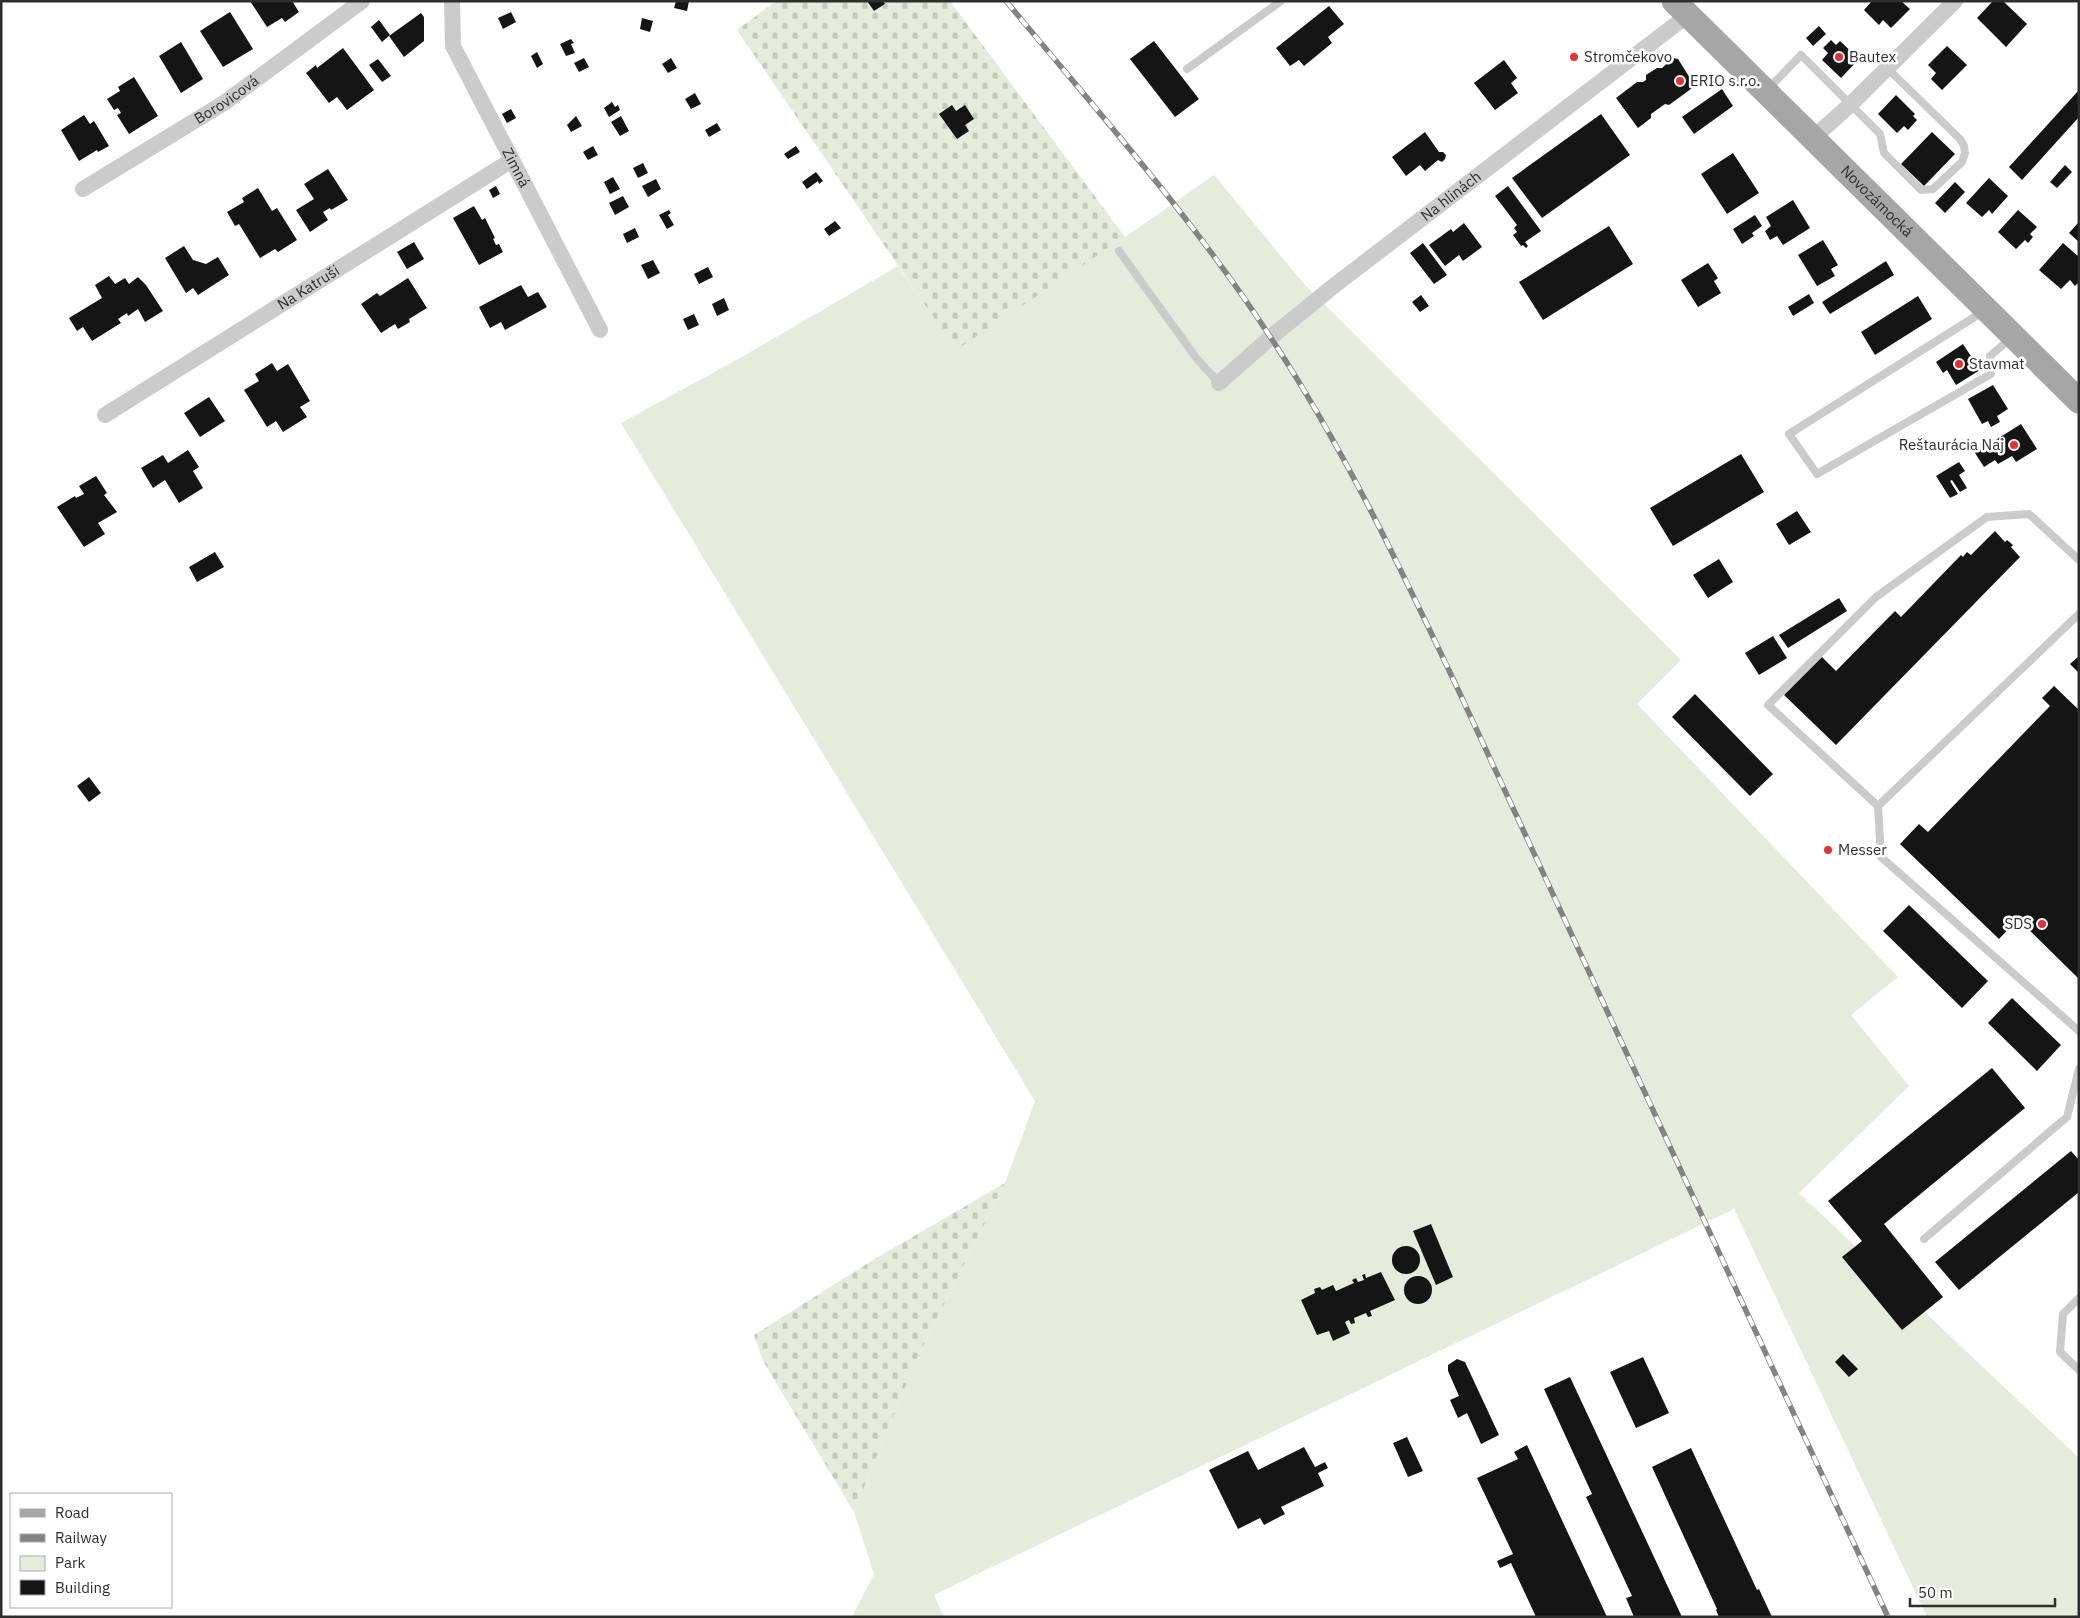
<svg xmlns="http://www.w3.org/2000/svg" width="2080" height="1618" viewBox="0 0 2080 1618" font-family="'IBM Plex Sans',sans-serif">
	<defs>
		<pattern id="cemetery-stones" width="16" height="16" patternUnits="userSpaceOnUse" patternTransform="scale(1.25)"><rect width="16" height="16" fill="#e4ecdc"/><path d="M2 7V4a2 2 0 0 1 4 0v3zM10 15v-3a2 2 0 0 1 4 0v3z" fill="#c4cbbd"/></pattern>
	</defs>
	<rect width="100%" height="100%" fill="#fff"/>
	<path fill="#e4ecdc" d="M1214,175l91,110 376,375 -44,44 261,273 -47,38 58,71 -110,107 280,265v159h-152l-193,-408 -800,386 10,22h-92l22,-43 -20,-62 63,-154 88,-175 30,-82 -414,-678 119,-65 158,-92 58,83 169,-112z"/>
	<g fill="url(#cemetery-stones)">
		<path d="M776,1h91l8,10 10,-7 -2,-3h67l175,236 -169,113 -219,-320z"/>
		<path d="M1005,1183l-88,175 -63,154 -91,-151 -9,-26 119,-75z"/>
	</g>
	<g fill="#151515">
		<path d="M250,1h42l7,11 -14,10 -3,-4 -15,9z"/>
		<path d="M676,1h13l-2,10 -13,-3z"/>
		<path d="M867,1h16l2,3 -11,7z"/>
		<path d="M1872,1h29l9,8 -19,19 -8,-8 -4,5 -15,-15z"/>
		<path d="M1993,1h10l24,23 -21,23 -29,-29z"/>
		<path d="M1329,6l15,18 -16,13 4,6 -28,23 -5,-6 -9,6 -14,-18z"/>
		<path d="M230,12l23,37 -30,18 -23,-36z"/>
		<path d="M511,12l5,10 -13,7 -5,-11z"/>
		<path d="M421,13l3,4v24l-20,16 -15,-21z"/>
		<path d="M642,18l11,3 -3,11 -10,-3z"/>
		<path d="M379,20l11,15 -8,7 -11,-15z"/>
		<path d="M1819,26l7,8 -13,12 -7,-8z"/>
		<path d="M571,39l3,4 -3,1 4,9 -9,3 -6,-12z"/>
		<path d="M1831,40l5,5 4,-4 19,18 -18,19 -19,-18 6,-7 -5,-5z"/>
		<path d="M1154,41l45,58 -24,18 -45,-58z"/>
		<path d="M181,42l22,37 -22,14 -22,-37z"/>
		<path d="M1947,46l20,19 -25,25 -11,-11 5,-6 -8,-8z"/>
		<path d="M343,48l31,42 -27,20 -10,-13 -8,6 -23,-30 10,-8 1,3z"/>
		<path d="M537,52l6,12 -6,4 -6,-12z"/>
		<path d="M584,58l5,9 -10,5 -5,-9z"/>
		<path d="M671,58l6,10 -9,5 -6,-9z"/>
		<path d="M1673,58l5,1 17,27 -26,19 -4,-1 -14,10v4l-13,10 -22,-30 21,-16h6l3,-2v-5l11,-7h5z"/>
		<path d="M378,59l13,17 -9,6 -13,-17z"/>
		<path d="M1504,60l13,18 -6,5 7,10 -23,17 -21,-27z"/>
		<path d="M134,77l24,39 -29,18 -12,-19 4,-2 -3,-5 -4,2 -7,-11 13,-8 -2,-4z"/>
		<path d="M1722,89l11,17 -39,28 -12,-17z"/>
		<path d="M2079,90v27l-57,63 -13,-13z"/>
		<path d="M695,93l6,11 -10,5 -6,-10z"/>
		<path d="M1896,95l19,19 -2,2 4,4 -9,10 -4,-4 -7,7 -19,-19z"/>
		<path d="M612,102l3,5 3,-2 2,5 -11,7 -5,-9z"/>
		<path d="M952,105l4,6 9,-6 9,14 -9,6 4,6 -12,8 -18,-25z"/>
		<path d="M511,109l5,9 -9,5 -5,-9z"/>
		<path d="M1601,114l29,41 -88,63 -30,-40z"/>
		<path d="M84,115l6,9 4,-3 15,25 -11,6 -1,-2 -18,11 -18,-31z"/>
		<path d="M576,116l6,10 -11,6 -4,-7z"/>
		<path d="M621,116l8,15 -9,5 -9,-14z"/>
		<path d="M717,123l4,7 -12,7 -4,-7z"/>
		<path d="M1425,132l14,20h4l3,3 -1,4 -3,3 -4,-2 -13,11 -5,-6 -14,11 -14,-19z"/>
		<path d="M1932,132l23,22 -31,32 -23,-22z"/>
		<path d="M593,146l5,9 -10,5 -5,-8z"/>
		<path d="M796,146l4,6 -12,7 -4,-5z"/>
		<path d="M1733,153l26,40 -32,21 -26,-40z"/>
		<path d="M643,163l5,10 -10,5 -5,-10z"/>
		<path d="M2065,165l7,7 -15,16 -7,-6z"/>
		<path d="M328,169l20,31 -17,10 -1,-2 -7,4 5,8 -18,12 -14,-22 18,-11 -10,-15z"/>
		<path d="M816,172l7,9 -4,3 -1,-3 -11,8 -5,-7z"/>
		<path d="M613,177l7,12 -10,5 -6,-12z"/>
		<path d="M1989,178l19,18 -16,18 -3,-4 -7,7 -16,-14z"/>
		<path d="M656,179l5,10 -13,8 -6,-11z"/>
		<path d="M1955,182l10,10 -20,21 -10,-10z"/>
		<path d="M496,186l4,8 -7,4 -4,-8z"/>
		<path d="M1508,186l33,45 -16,11 3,4 -2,2 -3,-3 -2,1 -8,-11 4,-3 -3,-4 3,-3 -22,-29z"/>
		<path d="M258,188l14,23 5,-3 20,32 -19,12 -3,-3 -15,9 -21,-34 -4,2 -8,-14 17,-10 -2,-4z"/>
		<path d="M623,196l6,11 -14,8 -6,-12z"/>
		<path d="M1793,200l17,28 -27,17 -6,-9 -7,4 -5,-9 6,-5 -5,-9z"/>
		<path d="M474,206l8,14 3,-2 10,20 -2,1 3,6 3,-1 4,8 -24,13 -26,-47z"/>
		<path d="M669,210l2,3 -3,2 6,10 -7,4 -8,-14z"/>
		<path d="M2018,210l19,17 -7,7 3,3 -5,6 -3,-3 -9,9 -18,-17z"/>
		<path d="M1755,215l7,11 -10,7 2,3 -12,8 -9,-15z"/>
		<path d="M835,221l6,7 -12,8 -5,-7z"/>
		<path d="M2079,222v20l-10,-9z"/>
		<path d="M1464,223l18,24 -19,14 -4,-6 -14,11 -16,-21 22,-16 2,3z"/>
		<path d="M1609,226l24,38 -90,56 -24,-38z"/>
		<path d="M635,228l4,9 -12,6 -4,-9z"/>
		<path d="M1823,240l15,25 -7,4 4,7 -18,10 -19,-31z"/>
		<path d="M414,242l10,17 -17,10 -10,-17z"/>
		<path d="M1423,243l24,32 -13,9 -24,-31z"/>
		<path d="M2063,243l16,14v25l-4,4 -5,-6 -9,9 -22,-19z"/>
		<path d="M184,246l9,14 13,4 12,-7 11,18 -31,20 -5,-7 -7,5 -21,-35z"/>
		<path d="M653,260l7,13 -12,6 -7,-14z"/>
		<path d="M1886,261l8,14 -64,39 -8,-12z"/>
		<path d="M1708,263l10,15 -4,3 7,12 -23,14 -17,-27z"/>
		<path d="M708,267l5,10 -14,7 -5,-10z"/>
		<path d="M109,276l6,8 10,-6 4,6 9,-7 8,8 17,26 -18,11 -7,-13 -10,7 -1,-3 -9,6 3,4 -29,18 -9,-14 -6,4 -8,-13 33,-20 -7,-13z"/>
		<path d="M408,278l19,30 -18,11 1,3 -12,7 -3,-5 -14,9 -20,-29 16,-11 3,3z"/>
		<path d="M521,285l7,12 10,-5 9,15 -42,23 -4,-8 -11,6 -11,-21z"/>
		<path d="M1809,294l5,9 -21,13 -5,-9z"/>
		<path d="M1421,295l8,11 -9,6 -8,-10z"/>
		<path d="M1918,296l14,23 -57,36 -14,-23z"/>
		<path d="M724,298l5,12 -12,6 -5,-12z"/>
		<path d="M694,314l5,11 -11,5 -5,-11z"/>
		<path d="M1963,344l17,26 -24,15 -9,-15 -4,3 -7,-11z"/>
		<path d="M272,363l5,8 11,-7 22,37 -10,6 7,10 -24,15 -7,-11 -9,6 -23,-37 15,-9 -4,-7z"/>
		<path d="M1993,385l15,24 -11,7 3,6 -9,5 -3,-6 -6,3 -14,-25z"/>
		<path d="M209,397l16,24 -25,16 -16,-24z"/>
		<path d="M2021,424l16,25 -21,13 -4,-6 -14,8 -3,-4 -11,7 -9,-14z"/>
		<path d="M188,450l11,17 -6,4 10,17 -24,15 -14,-23 -12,8 -12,-20 22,-13 5,8z"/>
		<path d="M1741,454l23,38 -91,54 -23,-38z"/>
		<path d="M1959,462l6,9 -6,4 8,13 -7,4 -8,-12 -2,1 8,13 -8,4 -14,-22z"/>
		<path d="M96,476l11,17 -3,2 13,17 -19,11 7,11 -21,13 -27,-40 18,-11 1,2 8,-4 -5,-8z"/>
		<path d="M1797,511l14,21 -22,13 -13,-21z"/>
		<path d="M1995,531l10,11 2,-2 6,5 -2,2 9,10 -184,188 -52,-50 38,-38 14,14 59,-60 6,6 60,-62 2,2 4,-5 4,3z"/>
		<path d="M215,552l9,15 -27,15 -8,-15z"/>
		<path d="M1719,559l14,23 -25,16 -15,-23z"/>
		<path d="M1839,598l8,13 -59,37 -9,-13z"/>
		<path d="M1773,636l14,22 -28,17 -14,-22z"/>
		<path d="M2079,656v17l-9,-9z"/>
		<path d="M2054,686l25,24v269l-61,-60 -19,20 -99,-95 19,-20 9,8 122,-126 -8,-8z"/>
		<path d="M1695,694l78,80 -23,22 -78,-79z"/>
		<path d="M89,777l12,16 -12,9 -12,-16z"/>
		<path d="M1909,905l79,76 -26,27 -79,-77z"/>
		<path d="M2012,998l49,47 -24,26 -49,-48z"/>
		<path d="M1992,1068l33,40 -141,116 59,73 -41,33 -60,-73 20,-16 -34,-40z"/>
		<path d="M2071,1151l8,9v32l-120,98 -24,-28z"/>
		<path d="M1431,1224l22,53 -17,8 -23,-54z"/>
		<circle cx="1406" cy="1260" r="14"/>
		<path d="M1381,1272l14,28 -25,11 2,5 -4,1 -2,-4 -12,5 1,5 -4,1 -2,-4 -4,2 5,11 -17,8 -4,-10 -12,4 -16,-35 14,-7 -1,-4 6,-2 2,3 11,-5 3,6 18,-8 -2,-3 4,-2 2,4 6,-2 -2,-5 3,-1 1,4z"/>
		<circle cx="1418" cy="1290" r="14"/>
		<path d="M1843,1354l15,15 -9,8 -14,-15z"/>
		<path d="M1643,1357l26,56 -33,15 -26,-56z"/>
		<path d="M1457,1359l8,3 34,73 -18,9 -14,-31 -9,5 -8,-18 9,-4 -11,-25v-6z"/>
		<path d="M1570,1377l112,240h-48l-8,-19 6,-2 -46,-99 6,-3 -48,-105z"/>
		<path d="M1407,1437l16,34 -15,6 -15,-34z"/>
		<path d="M1527,1445l80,172h-71l-25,-54 -11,5 -3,-7 16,-7 -36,-76 41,-19 -4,-7z"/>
		<path d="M1304,1447l11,20 10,-5 3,6 -10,5 6,13 -43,21 4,7 -21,11 -4,-7 -22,11 -29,-59 39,-19 10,19z"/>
		<path d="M1691,1448l66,142 2,-1 13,28h-53l-3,-7 1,-1 -65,-142z"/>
	</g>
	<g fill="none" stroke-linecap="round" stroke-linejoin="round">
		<g stroke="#cbcbcb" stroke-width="8">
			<path d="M1187,69l94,-68"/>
			<path d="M1768,89l33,-34 79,79 4,19 37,37 12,-1 29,-27 3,-9 -1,-7 -4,-7 -73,-71"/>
			<path d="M1119,251l78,108 22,24"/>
			<path d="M1984,311l-195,123 28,40 174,-100 -1,-18 21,-18"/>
			<path d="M2079,560l-50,-46 -42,3 -111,80 -108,108 110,101 201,-192"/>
			<path d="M1878,806l3,51 198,174"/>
			<path d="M1924,1239l143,-122 12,-48"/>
			<path d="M2079,1298l-16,16 -3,38 19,18"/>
		</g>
		<g stroke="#cbcbcb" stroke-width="16">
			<path id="s1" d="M452,1l1,45 147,284"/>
			<path d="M1812,139l40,-36 103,-102"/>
			<path id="s2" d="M83,189l141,-86 138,-102"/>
			<path id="s3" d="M1219,383l52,-46 64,-52 353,-270"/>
			<path id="s4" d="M105,415l407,-255"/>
		</g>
		<path stroke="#a6a6a6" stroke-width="25" id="s5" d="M1674,1l405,400"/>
		<g stroke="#838383" stroke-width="5.5">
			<path id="rail" d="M1006,1c91,110 187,217 265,337 72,109 128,227 184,345l433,934"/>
		</g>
		<use href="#rail" stroke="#fff" stroke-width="4" stroke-dasharray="11" stroke-linecap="butt"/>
	</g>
	<g fill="#e63033" stroke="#fff" stroke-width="2">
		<circle cx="1574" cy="57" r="5"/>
		<circle cx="1839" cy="57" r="5"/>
		<circle cx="1680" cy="81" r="5"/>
		<circle cx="1959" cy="364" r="5"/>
		<circle cx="2014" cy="445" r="5"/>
		<circle cx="1828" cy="850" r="5"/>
		<circle cx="2042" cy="924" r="5"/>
	</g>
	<g text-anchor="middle" stroke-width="5" stroke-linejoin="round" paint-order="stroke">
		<g font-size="15" fill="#2e2e2e" stroke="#fff" text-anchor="start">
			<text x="1584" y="62">Stromčekovo</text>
			<text x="1849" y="62">Bautex</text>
			<text x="1690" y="86">ERIO s.r.o.</text>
			<text x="1969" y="369">Stavmat</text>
			<text x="2004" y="450" text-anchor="end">Reštaurácia Naj</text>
			<text x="1838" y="855">Messer</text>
			<text x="2032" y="929" text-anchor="end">SDS</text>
		</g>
		<g font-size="15" fill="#2e2e2e" stroke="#fff">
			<text dy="5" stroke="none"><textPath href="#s2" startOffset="169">Borovicová</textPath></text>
			<text dy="5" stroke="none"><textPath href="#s1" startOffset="182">Zimná</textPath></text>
			<text dy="5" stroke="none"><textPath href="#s3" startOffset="298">Na hlinách</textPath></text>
			<text dy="5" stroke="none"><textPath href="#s5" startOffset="285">Novozámocká</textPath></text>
			<text dy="5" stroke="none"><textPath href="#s4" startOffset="240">Na Katruši</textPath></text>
		</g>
	</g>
	<rect width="2080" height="1618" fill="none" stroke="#2e2e2e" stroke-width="5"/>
	<rect x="10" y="1493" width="162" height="115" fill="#ffffff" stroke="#ababab"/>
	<rect x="20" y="1509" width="25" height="8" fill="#a6a6a6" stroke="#ababab"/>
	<text x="55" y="1518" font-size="15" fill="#2e2e2e">Road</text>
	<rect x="20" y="1534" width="25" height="8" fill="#838383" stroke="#ababab"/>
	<text x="55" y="1543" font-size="15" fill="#2e2e2e">Railway</text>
	<rect x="20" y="1556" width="25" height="15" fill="#e4ecdc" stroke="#ababab"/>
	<text x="55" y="1568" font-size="15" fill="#2e2e2e">Park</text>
	<rect x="20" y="1580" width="25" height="15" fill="#151515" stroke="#ababab"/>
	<text x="55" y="1593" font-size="15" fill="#2e2e2e">Building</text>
	<path d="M1910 1598v8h145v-8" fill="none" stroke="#2e2e2e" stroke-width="2.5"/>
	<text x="1918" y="1598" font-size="15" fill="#2e2e2e" stroke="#ffffff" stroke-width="4" paint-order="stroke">50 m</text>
</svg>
